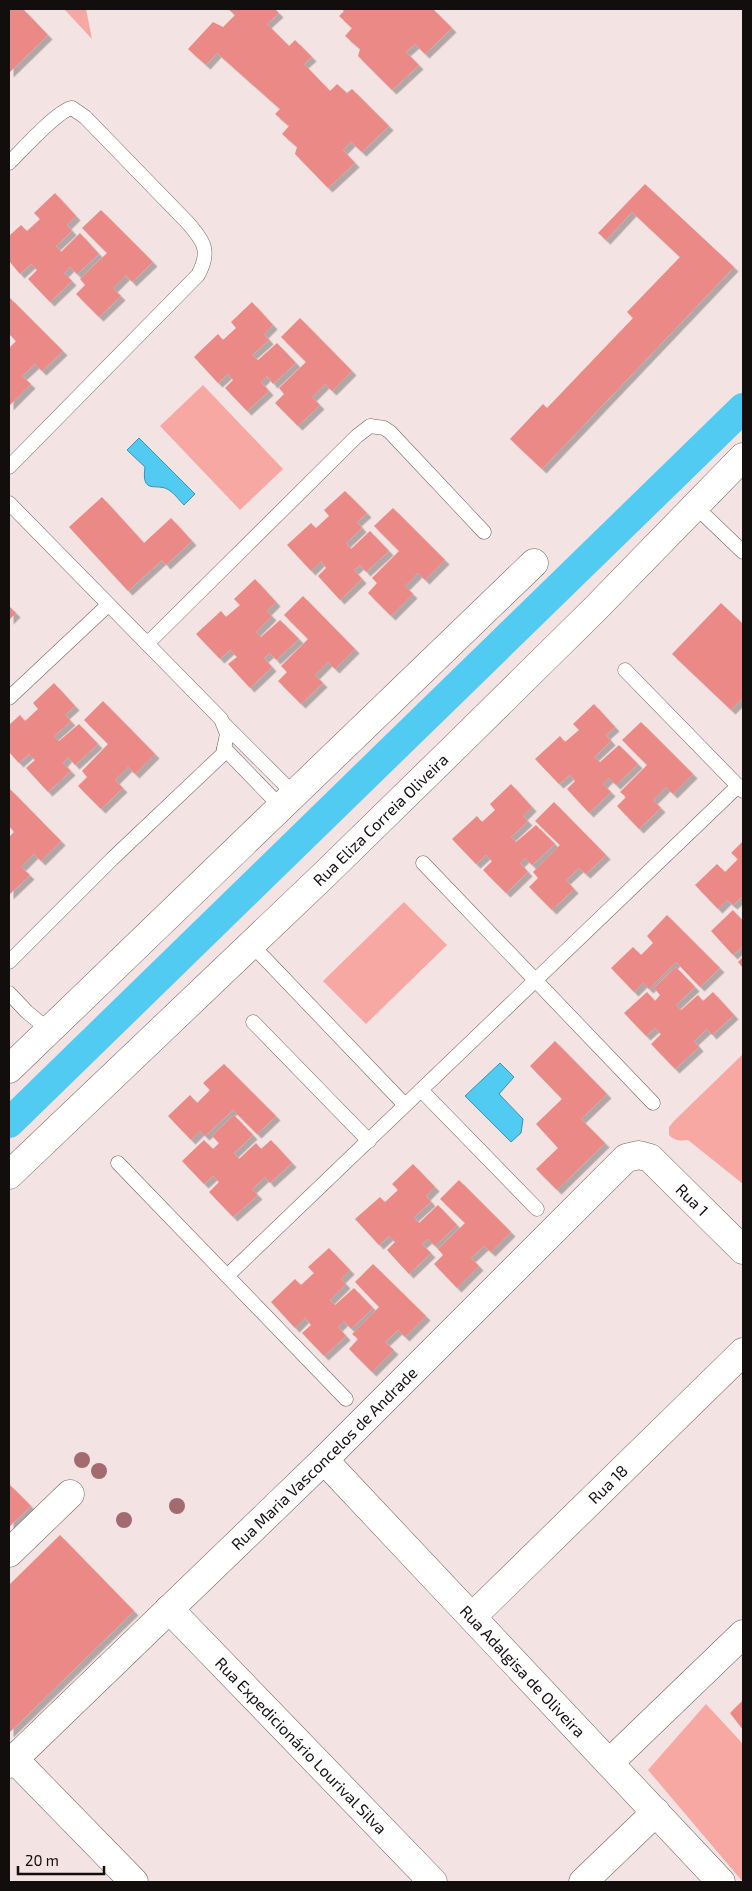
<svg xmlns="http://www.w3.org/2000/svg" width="752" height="1891" viewBox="0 0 752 1891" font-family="'Exo 2',sans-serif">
	<defs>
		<filter id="shadow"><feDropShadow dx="4.5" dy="4.5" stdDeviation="0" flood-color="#0004"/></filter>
	</defs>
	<rect width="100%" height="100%" fill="#f3e3e2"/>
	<g fill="#f8a8a3">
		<path d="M64,9h22l6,30z"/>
		<path d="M203,385l80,84 -43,41 -80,-84z"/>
		<path d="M404,902l43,43 -81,79 -43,-43z"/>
		<path d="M743,1054v130l-55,-44c-8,1 -13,1 -19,-5v-8l5,-6z"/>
		<path d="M706,1704l37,40v138l-95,-112z"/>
	</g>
	<g fill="#51cbf1" stroke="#3e92ad">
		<path d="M139,438l56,56 -11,11c-5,-5 -9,-11 -15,-15 -12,-8 -28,6 -24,-23l-18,-17z"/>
		<path d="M500,1063l14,14 -15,17 24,25 -2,14 -10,9 -46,-46z"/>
	</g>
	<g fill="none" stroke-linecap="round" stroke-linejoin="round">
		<path stroke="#51cbf1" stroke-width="30" d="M9,1123l734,-715"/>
	</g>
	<g fill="#ea8985" filter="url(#shadow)">
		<path d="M9,9h14l25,26 -39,38z"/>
		<path d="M228,9h47l4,4 -12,11 22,22 6,-6 17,17 -8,7 26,27 7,-7 10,9 5,-4 37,37 -27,26 -11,-10 -8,8 12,13 -27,25 -33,-34 2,-7 -15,-13 7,-8 -14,-12 5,-5 -63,-56 -11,12 -18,-16 25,-27 10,5 12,-12z"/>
		<path d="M341,9h92l19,19 -27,26 -10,-10 -9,8 13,13 -27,25 -34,-34 2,-7 -15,-13 7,-8 -13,-12 5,-5z"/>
		<path d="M645,184l89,83 -192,202 -32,-30 33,-35 4,4 86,-90 -6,-6 53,-55 -48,-45 -26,28 -8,-7z"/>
		<path d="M55,193l21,23 -9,9 5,6 -16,15 5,6 19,-19 19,21 -22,20 -7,-7 -6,6 8,8 -22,21 -22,-23 9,-9 -6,-6 -11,10 -11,-13v-25l12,-11 6,6 13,-12 -6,-6z"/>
		<path d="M101,210l52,52 -21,20 -6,-7 -13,13 8,8 -22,21 -23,-23 9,-9 -5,-6 27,-26 -25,-25z"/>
		<path d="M10,298l53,53 -21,20 -7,-7 -13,12 9,8 -22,22v-58l7,-7 -7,-7v-34z"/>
		<path d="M252,302l21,23 -9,9 5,6 -17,15 6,5 19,-17 19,20 -23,21 -6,-8 -6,6 8,9 -22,20 -22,-23 8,-8 -5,-6 -10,9 -24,-26 24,-23 5,6 13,-12 -5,-6z"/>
		<path d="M300,318l52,53 -20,20 -7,-7 -13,13 8,8 -22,21 -23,-23 9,-9 -5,-6 27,-26 -25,-25z"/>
		<path d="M345,491l22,22 -10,9 5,6 -16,15 5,6 19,-18 19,20 -23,21 -6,-7 -6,5 8,9 -22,21 -22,-24 8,-8 -5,-7 -10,10 -24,-26 24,-22 5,5 13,-12 -5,-6z"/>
		<path d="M102,497l42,46 27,-25 21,23 -26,24 -4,-5 -34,31 -59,-64z"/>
		<path d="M393,508l52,52 -20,20 -7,-7 -13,13 8,8 -22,22 -23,-23 9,-10 -5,-5 27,-27 -25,-25z"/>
		<path d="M255,579l21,23 -9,9 5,5 -16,16 5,5 19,-17 19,19 -23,21 -6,-7 -6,5 8,9 -22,21 -22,-24 9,-7 -7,-7 -10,9 -24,-25 25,-23 5,6 14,-12 -6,-6z"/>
		<path d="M303,596l52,53 -20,20 -7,-7 -13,13 8,8 -22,21 -23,-23 9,-9 -6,-6 27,-27 -24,-24z"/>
		<path d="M721,603l22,21v74l-12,12 -59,-56z"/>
		<path d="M9,606l7,7 -7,7z"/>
		<path d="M54,683l21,23 -10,9 6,6 -17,15 5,5 20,-17 19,20 -23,21 -7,-8 -5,6 8,8 -23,21 -22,-24 9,-8 -6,-6 -10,9 -10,-11v-27l11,-10 5,6 13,-12 -5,-6z"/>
		<path d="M103,701l52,53 -20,20 -7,-7 -13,13 8,8 -22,21 -23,-23 9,-9 -5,-6 26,-27 -24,-24z"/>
		<path d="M594,704l21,23 -9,8 5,6 -17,16 6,5 19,-17 19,19 -22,21 -7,-7 -6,6 8,8 -22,21 -22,-24 8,-8 -5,-6 -11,9 -24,-25 25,-23 5,6 14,-12 -6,-6z"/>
		<path d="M641,722l52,52 -20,20 -7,-7 -13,13 8,8 -22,21 -22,-23 9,-9 -6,-5 27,-27 -25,-25z"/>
		<path d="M511,784l21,23 -9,9 5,5 -17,16 5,5 20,-17 19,19 -23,21 -7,-7 -5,5 8,9 -22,21 -23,-23 9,-9 -6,-6 -10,9 -24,-25 25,-23 5,6 13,-12 -5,-6z"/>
		<path d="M9,788l52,53 -20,20 -7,-7 -13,13 9,8 -21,20v-58l5,-5 -5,-6z"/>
		<path d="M554,802l52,53 -20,19 -7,-6 -13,12 8,9 -22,21 -23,-23 9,-9 -5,-6 27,-27 -25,-24z"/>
		<path d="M743,841v55l-10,9 -6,-5 -9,9 -23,-24 22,-21 8,8 13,-13 -7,-6z"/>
		<path d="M733,910l8,9 2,-1v30l-1,-1 -9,8 -22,-24z"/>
		<path d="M667,915l53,53 -20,19 -24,-25 -27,27 -6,-6 -9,9 -23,-24 22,-21 8,8 12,-12 -6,-7z"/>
		<path d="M743,957v11l-5,-6z"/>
		<path d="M676,967l19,20 -19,18 5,5 17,-15 5,6 10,-9 21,23 -22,20 -5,-6 -13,12 5,6 -24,22 -24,-25 10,-10 -6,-6 -9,8 -22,-23 23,-21 8,9 5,-6 -6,-7z"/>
		<path d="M555,1041l52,53 -26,25 24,24 -48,47 -21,-21 22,-21 -22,-24 26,-25 -32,-33z"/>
		<path d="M224,1064l52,52 -19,18 -24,-24 -28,26 -5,-5 -9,9 -23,-24 22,-21 7,8 13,-13 -7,-7z"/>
		<path d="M234,1115l19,20 -19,18 5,6 17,-16 5,6 10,-9 21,23 -22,20 -5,-6 -13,12 6,6 -25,22 -24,-25 10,-10 -6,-6 -9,8 -22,-23 22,-21 9,9 6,-6 -7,-7z"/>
		<path d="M413,1164l22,23 -9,9 5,6 -17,15 5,6 19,-18 19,20 -22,21 -7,-7 -6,5 9,9 -22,21 -22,-24 8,-8 -6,-6 -10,9 -24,-26 25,-22 5,5 13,-12 -6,-6z"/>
		<path d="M459,1180l52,52 -20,20 -7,-6 -13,12 8,8 -22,22 -23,-24 9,-9 -5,-6 27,-26 -25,-24z"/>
		<path d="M329,1248l21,22 -9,9 5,5 -16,16 5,5 19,-17 19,20 -22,21 -7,-8 -6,6 8,9 -22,20 -22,-23 9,-8 -6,-7 -10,10 -24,-26 24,-23 6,6 13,-12 -6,-6z"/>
		<path d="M373,1264l53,52 -21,21 -7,-7 -13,12 9,8 -22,22 -23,-23 9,-10 -6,-5 27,-27 -24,-25z"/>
		<path d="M9,1484l22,22 -22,21z"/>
		<path d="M60,1535l74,76 -125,122v-148z"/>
		<path d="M743,1700v30l-13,-17z"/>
	</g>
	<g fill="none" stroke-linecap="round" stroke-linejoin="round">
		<g stroke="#6f6160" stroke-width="15">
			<g id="lane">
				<path d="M9,163c12,-12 49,-53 63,-55l13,9 102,105c17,19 24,29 11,53l-189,192"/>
				<path d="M9,503l212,216 6,15 -4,20 -111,105 -103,103"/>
				<path d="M695,506l48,46"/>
				<path d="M147,644l210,-208 13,-10 14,2 6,4 94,100"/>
				<path d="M625,670l118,121"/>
				<path d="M9,698l99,-93"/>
				<path d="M224,724l70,70"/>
				<path d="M224,748l57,59"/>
				<path d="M423,863l230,240"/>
				<path d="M251,944l154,161"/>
				<path d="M9,993l18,19 22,18"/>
				<path d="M253,1022l116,119"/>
				<path d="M421,1090l116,119"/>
				<path d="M118,1163l228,236"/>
				<path d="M227,1276l511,-490"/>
			</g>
		</g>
		<g stroke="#6f6160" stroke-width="29">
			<g id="street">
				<path d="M9,1069l525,-506"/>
				<path id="s1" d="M9,1175l315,-300 131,-128 140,-138 148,-152"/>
				<path id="s2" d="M324,1460l397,422"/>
				<path d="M9,1553l61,-59"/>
				<path id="s3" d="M169,1609l264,273"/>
				<path id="s4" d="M472,1617l271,-265"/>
				<path d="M14,1759l120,123"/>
				<path d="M609,1763l134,-129"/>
				<path id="s5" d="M9,1764l315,-304 302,-302 13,-3 11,3 93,92"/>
				<path d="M583,1882l73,-70"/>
			</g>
		</g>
		<use href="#lane" stroke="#fff" stroke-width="14"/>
		<use href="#street" stroke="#fff" stroke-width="28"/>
	</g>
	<g fill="#a36b70">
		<circle cx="82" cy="1460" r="8"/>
		<circle cx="99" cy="1471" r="8"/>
		<circle cx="177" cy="1506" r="8"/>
		<circle cx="124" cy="1520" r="8"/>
	</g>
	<g text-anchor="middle" stroke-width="4" stroke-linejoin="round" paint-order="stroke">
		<g font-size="16" fill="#130e0e" stroke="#f3e3e2">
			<text dy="6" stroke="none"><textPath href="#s1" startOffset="514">Rua Eliza Correia Oliveira</textPath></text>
			<text dy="6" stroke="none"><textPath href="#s5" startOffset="949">Rua 1</textPath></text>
			<text dy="6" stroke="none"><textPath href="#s5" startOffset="439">Rua Maria Vasconcelos de Andrade</textPath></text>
			<text dy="6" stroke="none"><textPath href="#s4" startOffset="190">Rua 18</textPath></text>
			<text dy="6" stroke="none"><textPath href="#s2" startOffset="290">Rua Adalgisa de Oliveira</textPath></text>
			<text dy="6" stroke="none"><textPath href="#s3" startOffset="190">Rua Expedicionário Lourival Silva</textPath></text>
		</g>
	</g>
	<rect width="752" height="1891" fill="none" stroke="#130e0e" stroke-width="20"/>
	<path d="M18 1866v8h86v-8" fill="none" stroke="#130e0e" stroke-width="2.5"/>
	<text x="25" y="1866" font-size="15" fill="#130e0e" stroke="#f3e3e2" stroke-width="4" paint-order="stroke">20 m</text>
</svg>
